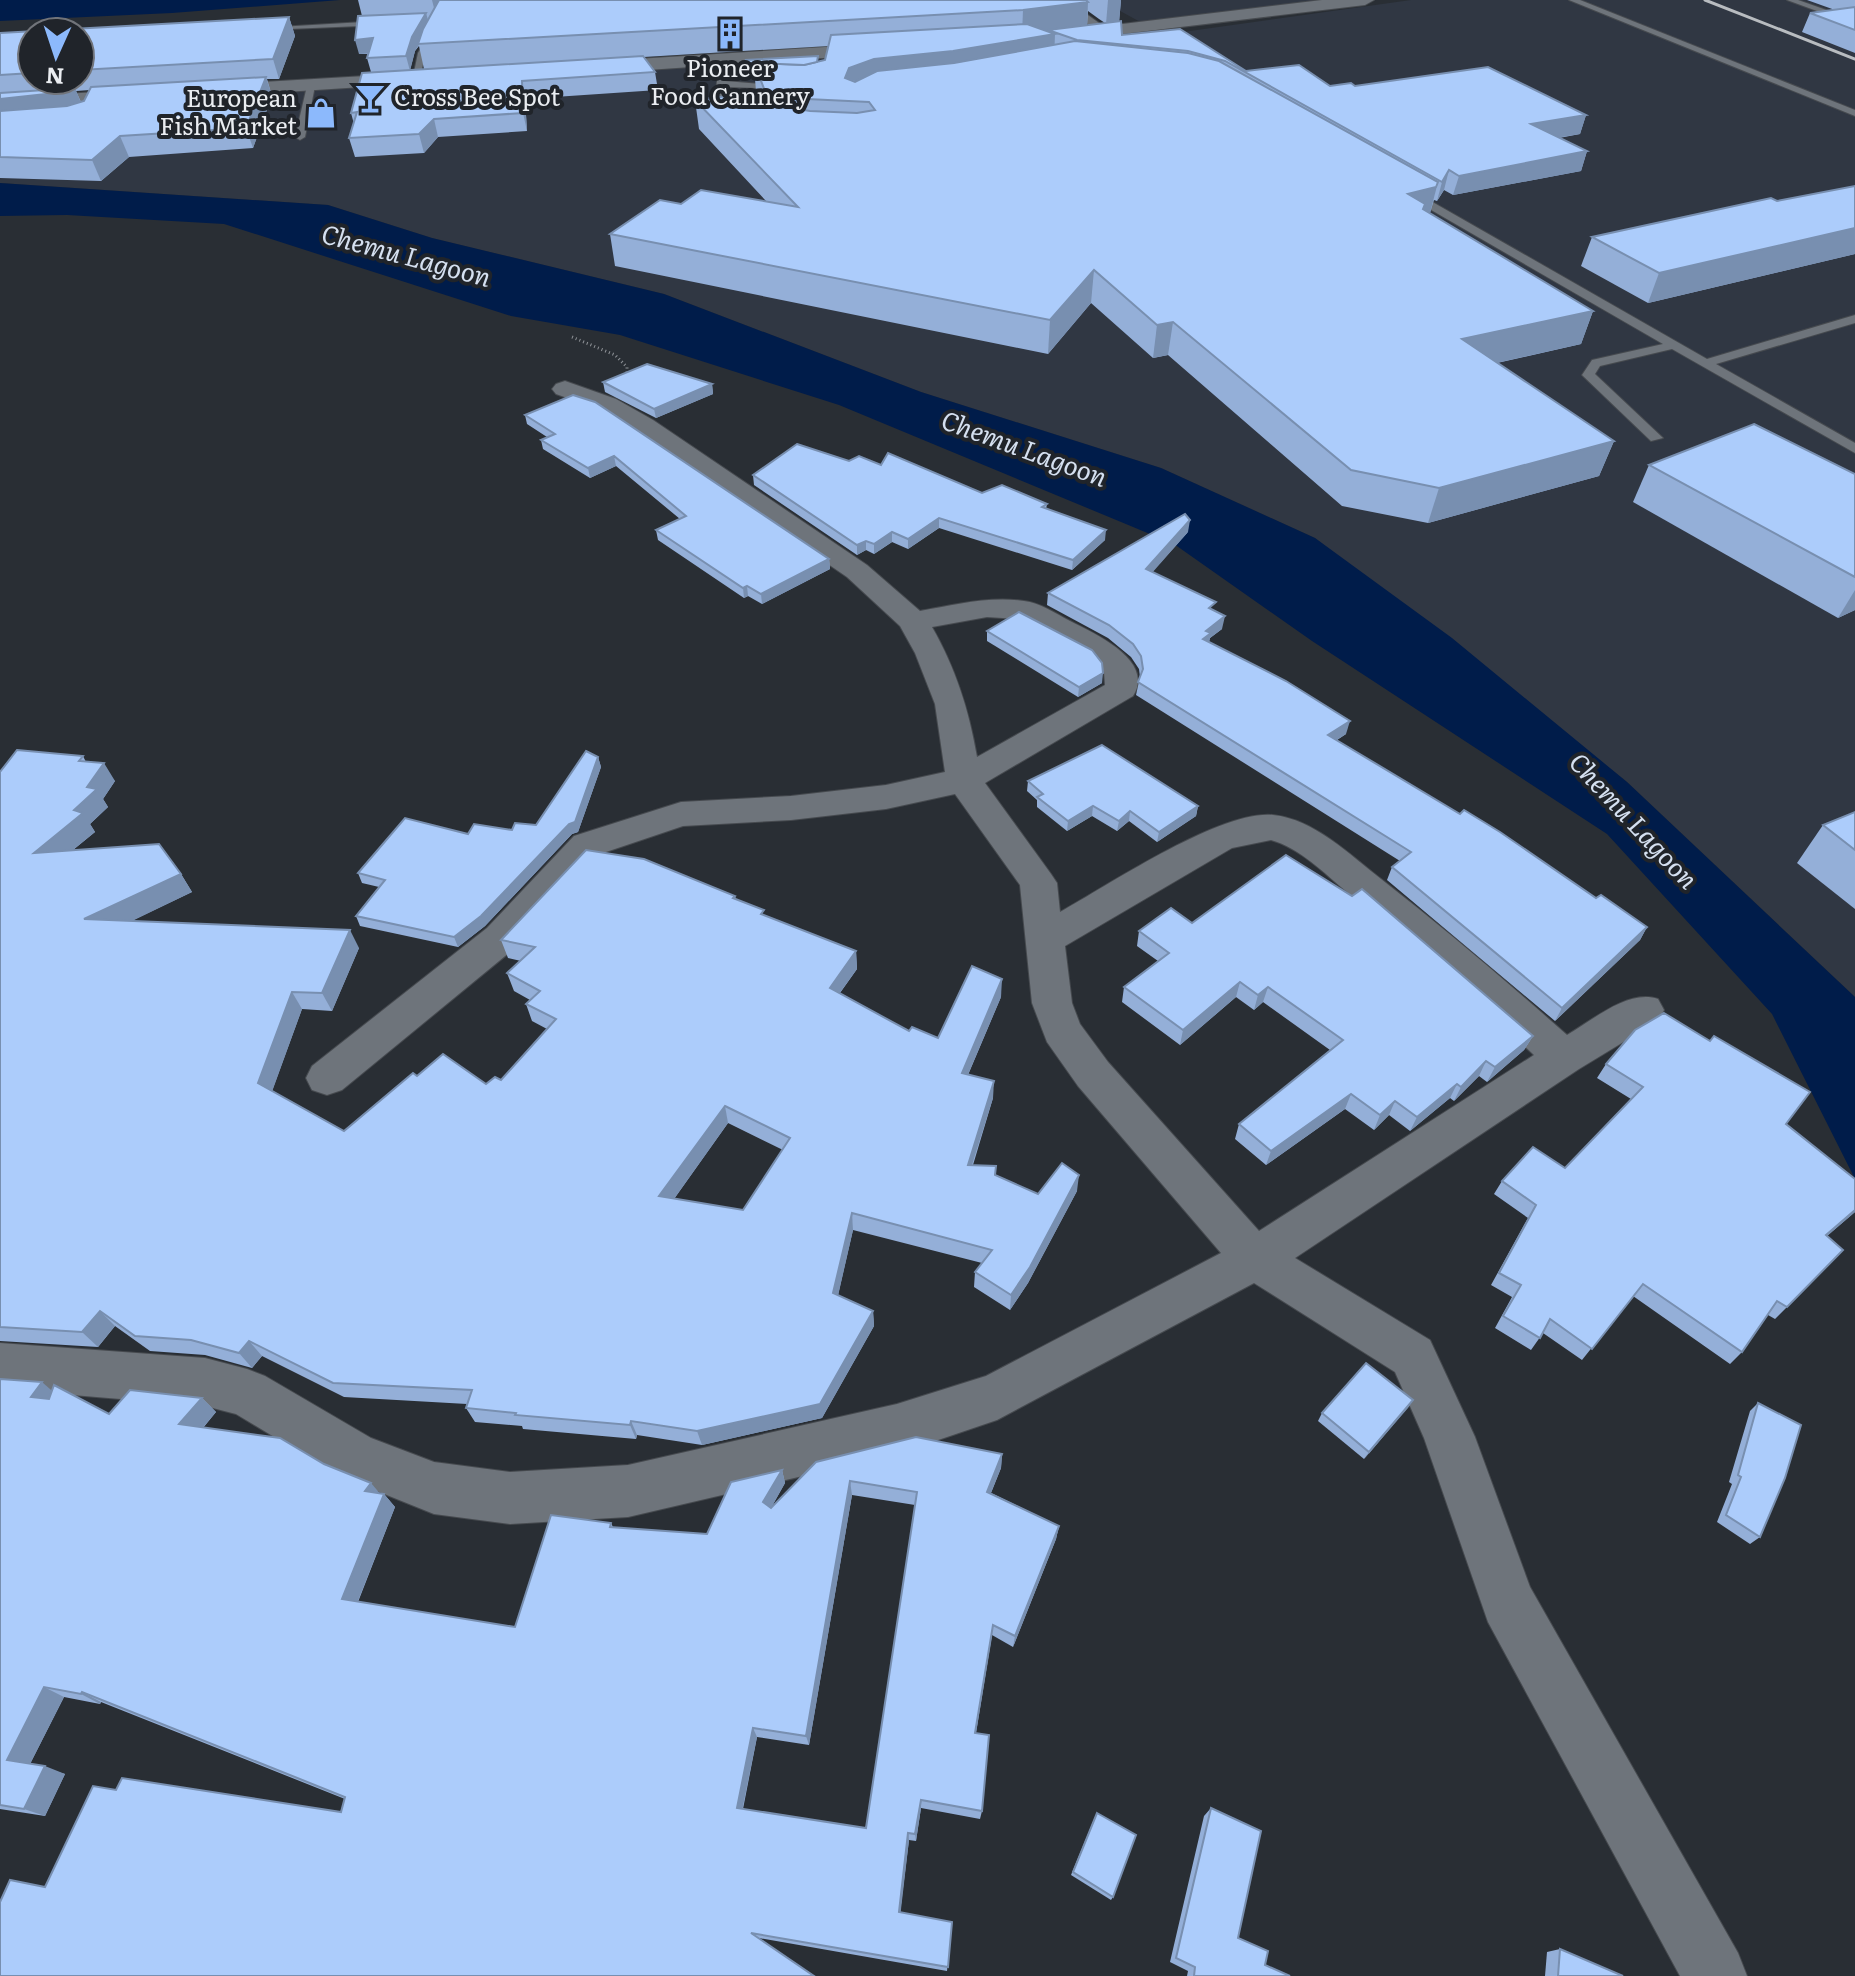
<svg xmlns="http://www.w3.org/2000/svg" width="1855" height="1976" viewBox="0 0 1855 1976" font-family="Literata,serif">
	<rect width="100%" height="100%" fill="#292e34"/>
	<g fill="#303743">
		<path d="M1100,0h225l-181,24z"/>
		<path d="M1411,0h444v997l-228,-215 -312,-244 -154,-70 -240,-76 -257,-98 -232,-56 -104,-33 -328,-22v-74l1067,-67 30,2z"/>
	</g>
	<g fill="#001c4a">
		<path d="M0,0h340l-168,13 -172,8z"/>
		<path d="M0,183l328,22 104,33 232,56 257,98 240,76 154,70 137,100 175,144 228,215v182l-83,-165 -165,-180 -295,-193 -138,-97 -335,-139 -219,-70 -109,-19 -287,-92 -157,-9 -67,1z"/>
	</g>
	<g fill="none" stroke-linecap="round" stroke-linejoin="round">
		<g stroke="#464a4f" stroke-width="2">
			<g id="lane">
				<path d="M449,0h8l-31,53 -7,27 -7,2 6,-29z"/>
				<path d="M1065,0h8l5,8 28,20v4c-16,-3 -33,-18 -41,-32z"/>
				<path d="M1569,0h11l275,110v6z"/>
				<path d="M1787,0h11l57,20v5z"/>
				<path d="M381,21l3,4 -119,5 -4,-2z"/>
				<path d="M726,56l4,3 -5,22 61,5 -4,3 -57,-2 3,18 12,11 -8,2c-22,-15 -16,-36 -10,-59z"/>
				<path d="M311,83l4,3 -10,51 -5,3 -5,-3 12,-51z"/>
				<path d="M1407,192h8l292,167 148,-44v8l-139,41 139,79v10l-183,-104 -72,17 -5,8 68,64 -12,3 -69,-66 10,-15 71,-16 -256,-148z"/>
			</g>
		</g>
		<g stroke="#464a4f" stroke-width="2">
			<path id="street" d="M565,381l51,18 37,21 214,145 53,46c34,-6 69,-15 104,-10 16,2 31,12 46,20 23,12 86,39 63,75l-148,87 66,91 6,9 3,29c49,-27 160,-102 213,-97 41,4 77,40 108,64 64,50 125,102 186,156 26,-15 61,-46 91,-36l6,11 -6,11 -79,48 -284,189 135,82 45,97 55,150 208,366 9,23h-67l-192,-354 -64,-184 -29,-66 -141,-89 -257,137 -100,34 -269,63 -118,7 -76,-10 -97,-39 -101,-61 -31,-8 -205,-17v-46l205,15 42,11 18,7 106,62 63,24 76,10 118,-7 269,-61 89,-28 235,-123 -143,-167 -31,-44 -15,-39 -12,-118 -65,-91 -69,15 -95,11 -108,6 -83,28 -85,94 -173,142 -15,5 -15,-5 -6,-12 6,-12 175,-138 87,-92 107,-34 110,-6 95,-11 59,-13 -10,-68 -20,-51 -15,-27 -53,-49 -212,-145 -37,-23 -42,-15 -4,-5 4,-5zM987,617l32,2 74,39 11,14 1,13 -128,72c-8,-47 -21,-88 -45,-130zM1271,840c29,8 54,34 76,52 65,52 126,107 187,163l-275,176 -151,-169 -28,-38 -8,-21 -7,-57 167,-98z"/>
		</g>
		<g stroke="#464a4f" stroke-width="2">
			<g id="secondary">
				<path d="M1322,0h52l-9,5 -301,36 -9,-5 9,-5z"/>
				<path d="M888,43l7,2 2,4 -2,4 -306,21 -9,-6 9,-6z"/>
				<path d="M417,73l7,2 3,4 -3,4 -214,14 -10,-6 10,-6z"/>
				<path d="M145,89l7,2 3,4 -3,4 -152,11v-12z"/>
			</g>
		</g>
		<path stroke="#8f9398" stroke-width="3" stroke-dasharray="1 3" stroke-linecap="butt" d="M572,337l43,18 12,12v10"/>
		<use href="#lane" fill="#6e747b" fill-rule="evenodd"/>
		<use href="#street" fill="#6e747b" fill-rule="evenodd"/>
		<use href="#secondary" fill="#6e747b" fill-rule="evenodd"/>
		<path stroke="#b8bcc0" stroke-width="3" d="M1705,0l150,59"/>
	</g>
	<g fill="#94afd8" fill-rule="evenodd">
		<path d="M358,0h763l-2,22 3,13 58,-6 66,42 84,15h25l231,29 -6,19 -21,4 28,13 -6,20 -128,24 -9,-5 -7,11 -3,-1 -4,13 163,98 -12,33 -84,19 117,78 -15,35 -171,47 -86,-17 -174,-151 -15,3 -62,-55 -43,51 -433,-88 -5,-32 71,-30 85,-3 -67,-72 -4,-29 66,3 -5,-12 -1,-12h-4l-5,-11v-8l72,-4v6l7,-2 4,-14 -185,11 11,15 3,18 -133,9 2,32 -89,6 -14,16 -69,4 -6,-19 5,-14 -3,-11 20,-41 -4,-14 1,-4h-9l3,-38zM1088,11l11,8 6,4 -18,3zM419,46l5,23 -14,1 5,-19z"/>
		<path d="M1807,0h48v53l-53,-21 8,-19 25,-3z"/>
		<path d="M289,17l6,19 -16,43h-12l5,17 -19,52 -124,9 -28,24 -101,-3v-145zM32,32h48v48h-14l4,8 -12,1 7,-9h-33zM90,90l-6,11 -3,1 -5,-11z"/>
		<path d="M1855,186v68l-207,49 -67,-37 11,-29z"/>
		<path d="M603,382l109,2 1,10 -57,24 -51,-26z"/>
		<path d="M525,415l304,144 1,10 -68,35 -14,-8 -4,2 -86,-58 -2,-10 24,-11 -64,-53 -26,12 -47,-29 -2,-9 6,-3 -20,-13z"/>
		<path d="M849,461l32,4 101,28 65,11 -1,5 59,31 -33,30 -133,-42 -31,21 -16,-7 -18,12 -8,-4 -9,5 -103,-70 -1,-10z"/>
		<path d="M1649,465l206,9v136l-17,8 -205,-116z"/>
		<path d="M1188,532l-36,40 62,39 8,18 -12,9 -1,4 137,92 -9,6 259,158 51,29 -7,13 -85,81 -168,-141 5,-13 8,-6 -264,-166 4,-18 -1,-8 -8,-12 -23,-19 -61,-33 1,-12z"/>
		<path d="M987,631l115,52 -24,14 -91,-56z"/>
		<path d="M83,756l3,6 29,19 -12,18 5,8 -18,17 5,8 -22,18 108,24 11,18 -61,29 228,27 -27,63 -30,-2 -30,82 72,40 73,-55 69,8 15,-4 46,-51 -15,-8 -6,-17 4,-4 -16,-9 -7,-18 14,-12 -13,-3 -7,-18 234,-44 1,3 29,17 91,35 1,18 -17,24 69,38 29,7 63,-41 -33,78 25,23 -20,67 65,29 39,-3 -49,92 -18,27 -36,-23 1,-15 7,-9 -129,-33 -15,65 35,16 1,15 -52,92 -120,27 -65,-10 -1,4 -113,-10 -1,-3 -47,-4 -9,-14 1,-4 -123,-7 -82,-41 -10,12 -47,-13 -55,-4 -35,-25 -17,21 -98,-6v-569zM728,1123l55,27 -40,60 -69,-11z"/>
		<path d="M598,757l3,10 -23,65 -6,2 -87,92 -27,21 -98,-21 -4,-10 23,-29 -17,-4 -4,-10 110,-39 44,-4 24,-5z"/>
		<path d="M1028,781l170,25 -2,10 -39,26 -28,-21 -12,10 -25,-15 -25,15 -30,-24v-7l-10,-9z"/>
		<path d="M1855,812v97l-58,-46 26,-38z"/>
		<path d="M1192,923l341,113 -9,14 -37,32 -8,-6 -25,25 -4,-3 -40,33 -21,-16 -15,15 -29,-21 -79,56 -31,-26 4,-15 91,-74 -67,-48 -9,8 -18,-13 -56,48 -58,-43 2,-15 34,-26 -21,-15 2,-15z"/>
		<path d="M1606,1064l180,60 69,55v33l-28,24 -40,71 -12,12 -7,-4 -26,37 -12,12 -97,-68 -51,64 -39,-27 -12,17 -36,-22 17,-31 -21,-12 37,-67 -34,-24 8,-13 63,-13 66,-69 -34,-21z"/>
		<path d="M0,1379l52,12 57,23 93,-16 14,14 -13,16 121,36 55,29 5,1 11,13 -37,95 157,25 96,-104 2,4 94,7 75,-64 3,13 -14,25 45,-46 186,-8 -1,14 -10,25 68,33 -3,13 -43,108 -21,-12 -16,98 6,78 -2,8 -59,-11 -5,33 -7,-1 -9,73 52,9 -5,49 -188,-33 -714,-51 71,-97 225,22 4,-13 -244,-97 -1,2 -36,-7 -34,67 35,10 -20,42 -45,-7zM852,1495l63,10 -49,323 -123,-19 14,-72 52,8z"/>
		<path d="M1413,1400l-49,59 -46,-38 4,-8z"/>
		<path d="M1758,1403l2,134 -10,7 -33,-22 15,-38 -3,-2 21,-71z"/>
		<path d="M1211,1808l27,130 27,27 25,11h-103l1,-5 -18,-9 34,-146z"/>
		<path d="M1095,1817l18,80 -2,3 -40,-25z"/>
		<path d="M1560,1949l63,27h-78l2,-24z"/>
	</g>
	<g fill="#788fb0">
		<path d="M432,0h14l-10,16z"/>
		<path d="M1108,0h13l-2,23 -13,1z"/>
		<path d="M1088,2l-1,25 -65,8 1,-25z"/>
		<path d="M426,13l4,14 -15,24 -5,20 -4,-15 6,-19z"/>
		<path d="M289,17l6,19 -16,43 -6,-20z"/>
		<path d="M1055,34l-1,27 -179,26 -30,-9 4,-10 25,-9z"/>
		<path d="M373,38l3,15 -17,1 -4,-14z"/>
		<path d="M266,77l6,19 -19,52 -7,-20z"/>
		<path d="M51,80h14l-9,12z"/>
		<path d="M522,81l3,18 2,32 -4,-18z"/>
		<path d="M75,88l8,20 -83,12v-21z"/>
		<path d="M1586,115l-6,19 -54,9 5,-19z"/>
		<path d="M434,119l4,18 -14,16 -5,-19z"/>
		<path d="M120,136l9,21 -28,24 -9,-21z"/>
		<path d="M1587,151l-6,20 -128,24 6,-19z"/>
		<path d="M1449,170l-5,20 -7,11 5,-19z"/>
		<path d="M1438,182l-8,31 -10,7 -12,-26z"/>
		<path d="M1855,228v26l-207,49 11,-30z"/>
		<path d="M1094,270l-3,33 -43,51 2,-34z"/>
		<path d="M1593,311l-12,33 -129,29 10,-34z"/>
		<path d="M1173,322l-5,33 -15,3 4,-33z"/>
		<path d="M712,384l1,10 -57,24 -2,-9z"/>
		<path d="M1614,441l-15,35 -171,47 11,-35z"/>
		<path d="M614,456l2,10 -26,12 -2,-10z"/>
		<path d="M939,518v10l-31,21v-10z"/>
		<path d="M1190,520l-2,12 -44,50 2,-13z"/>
		<path d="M1106,530l-1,10 -33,30 1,-10z"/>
		<path d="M892,532v10l-18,12v-10z"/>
		<path d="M866,541v9l-9,5v-10z"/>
		<path d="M829,559l1,10 -68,35 -1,-10z"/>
		<path d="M747,586l1,10 -4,2 -1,-10z"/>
		<path d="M1855,590v20l-17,8z"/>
		<path d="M1225,616l-3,13 -12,9 -2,8 -8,6 6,-21z"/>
		<path d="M1103,673l-1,10 -24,14 1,-10z"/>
		<path d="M1350,721l-4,13 -22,14 4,-13z"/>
		<path d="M598,757l3,10 -23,65 -6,2 -87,92 -27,21 -4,-10z"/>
		<path d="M104,763l11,18 -12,18 5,8 -18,17 5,8 -48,39 -13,-18 40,-43 13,-23z"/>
		<path d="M1093,806l-1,10 -25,15 1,-10z"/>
		<path d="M1198,806l-2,10 -39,26 2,-10z"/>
		<path d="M1130,811l-1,10 -12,10 2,-10z"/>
		<path d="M181,874l11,18 -95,46 -13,-19z"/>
		<path d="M1647,927l-7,13 -85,81 7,-13z"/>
		<path d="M350,930l9,18 -27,63 -10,-18z"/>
		<path d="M856,951l1,18 -26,36 -1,-17z"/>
		<path d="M1002,979l-1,18 -40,94 1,-18z"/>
		<path d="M1240,982l-4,15 -56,48 3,-15z"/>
		<path d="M1268,987l-5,15 -9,8 4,-15z"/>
		<path d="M292,992l10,17 -33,91 -11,-17z"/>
		<path d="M1533,1036l-9,14 -37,32 8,-15z"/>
		<path d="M1486,1061l-7,15 -25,25 7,-14z"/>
		<path d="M994,1081l-1,17 -26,83 1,-16z"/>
		<path d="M1457,1084l-7,14 -40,33 7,-14z"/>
		<path d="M1351,1094l-6,15 -79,56 5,-14z"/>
		<path d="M1395,1101l-6,14 -15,15 6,-15z"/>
		<path d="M725,1106l3,17 -64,90 -5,-17z"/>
		<path d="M1079,1175l-2,16 -49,92 -18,27 1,-15z"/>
		<path d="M1855,1210v2l-42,36 13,-13z"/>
		<path d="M852,1213l1,17 -18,79 -2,-16z"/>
		<path d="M100,1311l15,15 -17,21 -16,-15z"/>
		<path d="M873,1311l1,15 -52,92 -120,27 -5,-14z"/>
		<path d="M249,1341l13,15 -10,12 -13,-15z"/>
		<path d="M42,1382l17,15 -11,14 -17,-14z"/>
		<path d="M202,1398l14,14 -22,26 -15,-14z"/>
		<path d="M1413,1400l-5,8 -44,51 5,-7z"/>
		<path d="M631,1421l6,14 -1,4 -6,-14z"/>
		<path d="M1002,1454l-1,14 -15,37 1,-13z"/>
		<path d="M782,1470l3,13 -18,32 -4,-13z"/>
		<path d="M850,1481l2,14 -43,250 -3,-9z"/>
		<path d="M371,1483l11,13 -17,-5z"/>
		<path d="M384,1494l11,13 -41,104 -12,-12z"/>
		<path d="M1059,1526l-3,13 -43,108 2,-11z"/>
		<path d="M44,1687l20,10 -36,71 -21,-8z"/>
		<path d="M82,1692l19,10 -1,2 -19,-10z"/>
		<path d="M753,1728l4,9 -16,79 -4,-8z"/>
		<path d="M45,1766l20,8 -20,42 -21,-7z"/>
		<path d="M921,1800v8l-5,33 -1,-7z"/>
		<path d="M908,1833l1,7 -9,78 -1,-6z"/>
	</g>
	<g fill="#acccfb" stroke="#788fb0" stroke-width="2" fill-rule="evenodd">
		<path d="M439,0h647l2,2 -65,8 -605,34 5,-15z"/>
		<path d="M1855,7v23l-45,-17z"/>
		<path d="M426,13l-14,24 -6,19 -39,2 6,-20 -18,2 3,-24z"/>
		<path d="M289,17l-16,42 -193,11v-38h-48v41l-32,2v-42z"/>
		<path d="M1121,21l1,14 58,-6 66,42 53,-6 31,21 21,-3 4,3 133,-19 98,48 -55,9 56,27 -128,25 -10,-6 -7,12 -217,-121 -37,-10 -111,-11 -29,-10z"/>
		<path d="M1027,24l28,10 -102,17 -79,8 -25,9 -4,10 10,4 22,-11 77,-8 121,-22 113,12 31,8 219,121 -2,5 -28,7 17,10 -2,5 170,102 -131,28 152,102 -175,47 -88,-18 -178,-148 -16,3 -63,-55 -44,50 -440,-86 50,-34 21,4 20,-14 97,17 -103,-107 41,-5 23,8 51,8 47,2 18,-3 -6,-8 -62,-3 -46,-8h4l-11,-28 50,2 21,-5 6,-25z"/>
		<path d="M643,56l12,16 -133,9 1,32 -89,6 -15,15 -70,4 8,-26 -6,1 11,-40z"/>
		<path d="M818,56l-1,6 -13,3 -50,-2v8h-4l-4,-11z"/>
		<path d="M266,77l-20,51 -126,8 -28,24 -92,-3v-46l67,-5 17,-5 7,-14z"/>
		<path d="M75,88l-1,3 -74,8v-6z"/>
		<path d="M1855,186v42l-196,45 -67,-36 179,-39 6,3z"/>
		<path d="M647,364l65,20 -58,25 -51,-27z"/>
		<path d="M573,395l22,7 234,157 -68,35 -14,-8 -4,2 -87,-58 30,-14 -72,-60 -26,12 -47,-28 14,-6 -30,-19z"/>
		<path d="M1754,424l101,50v103l-206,-112z"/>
		<path d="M797,444l52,17 10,-5 22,9 7,-12 94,40 20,-8 45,19 -5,3 64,23 -33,30 -134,-42 -31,21 -16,-7 -18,12 -8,-3 -9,4 -104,-70z"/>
		<path d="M1185,514l5,6 -44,49 70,33 -7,6 16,8 -19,15 5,2 -8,6 83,42 64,40 -22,14 132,79 4,-4 36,22 96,66 5,-3 46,32 -85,81 -170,-141 19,-15 -273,-170 5,-13 -2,-13 -8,-12 -24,-19 -61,-32z"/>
		<path d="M1019,612l73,38 10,13 1,10 -24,14 -92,-56z"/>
		<path d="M1102,745l96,61 -39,26 -29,-21 -11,10 -26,-15 -25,15 -31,-24 6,-3 -15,-13z"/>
		<path d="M17,750l66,6 -4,5 25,2 -17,24 10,2 -23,21 9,3 -49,40 125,-9 22,30 -97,45 266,11 -28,63 -30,-1 -34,91 86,48 69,-58 4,3 26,-22 43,30 9,-7 6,3 55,-61 -30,-15 14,-13 -33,-18 28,-26 -34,-7 85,-90 58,9 91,37 -2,2 31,12 -3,4 95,37 -26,37 79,43 3,-4 26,11 34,-72 30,13 -40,94 32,8 -26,84 28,1 -1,9 43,19 24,-31 17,12 -49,92 -19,28 -36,-23 17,-22 -140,-37 -19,80 40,18 -53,93 -123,27 -66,-10 -1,4 -115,-10 1,-2 -50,-5 6,-18 -139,-7 -84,-42 -10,12 -48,-13 -56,-4 -35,-25 -18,21 -82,-5v-555zM725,1106l65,32 -47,72 -84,-14z"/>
		<path d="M586,751l12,6 -23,65 -6,2 -88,92 -27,21 -98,-21 29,-36 -27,-7 47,-55 63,16 6,-10 38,6 3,-7 21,2z"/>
		<path d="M1855,812v38l-32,-25z"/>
		<path d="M1286,855l66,41 10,-7 171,147 -38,31 -9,-6 -25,26 -4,-3 -40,33 -22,-16 -15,14 -29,-21 -80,57 -32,-27 104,-84 -75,-53 -10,8 -18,-13 -57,48 -59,-43 45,-34 -30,-22 32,-23 21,15z"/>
		<path d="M1664,1013l46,28 4,-5 96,56 -24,32 69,55v31l-29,25 17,15 -56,57 -10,-6 -35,51 -99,-68 -51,65 -42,-30 -10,19 -37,-22 18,-31 -22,-12 37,-68 -34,-24 31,-34 32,21 78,-81 -37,-23 29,-34z"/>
		<path d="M1366,1363l47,37 -44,52 -47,-39z"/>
		<path d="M0,1379l42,3 -11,15 18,2 5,-14 55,29 21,-24 72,8 -23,26 101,14 44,26 47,19 -6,8 19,3 -42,105 173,28 36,-112 60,8 -1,4 97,7 24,-52 51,-12 -19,32 8,6 45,-46 100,-25 86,17 -15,38 72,34 -44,110 -22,-11 -18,108 14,2 -7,76 -61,-11 -6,34 -7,-1 -9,79 53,10 -4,45 -197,-34 63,43h-814v-74l10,-22 35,7 48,-101 23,4 6,-12 219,34 4,-15 -263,-105 -1,2 -37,-7 -37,73 38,6 -21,43 -24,-4zM850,1481l67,11 -51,336 -129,-20 16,-80 53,8z"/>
		<path d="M1758,1403l43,22 -16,53 -25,59 -34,-22 15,-38 -3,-2z"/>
		<path d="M1211,1808l50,23 -23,107 30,13 -3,14 25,11h-96l1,-9 -19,-9z"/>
		<path d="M1097,1813l39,22 -23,62 -40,-25z"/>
		<path d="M1560,1949l63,27h-65z"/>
	</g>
	<defs>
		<g id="building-bare" transform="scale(2.4)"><path d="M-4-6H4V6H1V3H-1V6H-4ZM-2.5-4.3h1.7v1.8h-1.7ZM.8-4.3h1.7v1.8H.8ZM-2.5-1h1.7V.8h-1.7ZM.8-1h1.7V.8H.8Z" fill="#8cb9fc" stroke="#20242a" stroke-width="2.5" paint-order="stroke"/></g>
		<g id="bar-bare" transform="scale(2.4)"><path d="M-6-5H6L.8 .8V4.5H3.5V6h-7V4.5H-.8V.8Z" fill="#8cb9fc" stroke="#20242a" stroke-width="2.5" paint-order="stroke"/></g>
		<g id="shop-bare" transform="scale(2.4)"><path d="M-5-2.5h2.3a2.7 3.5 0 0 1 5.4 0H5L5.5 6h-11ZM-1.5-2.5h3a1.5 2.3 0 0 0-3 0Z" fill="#8cb9fc" stroke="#20242a" stroke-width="2.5" paint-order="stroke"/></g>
	</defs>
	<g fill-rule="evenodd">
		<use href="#building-bare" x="730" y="34"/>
		<use href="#bar-bare" x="370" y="98"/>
		<use href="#shop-bare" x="321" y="113"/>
	</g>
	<g text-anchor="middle" stroke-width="8" stroke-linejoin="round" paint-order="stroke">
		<g font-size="24" fill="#eaedf1" stroke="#20242a">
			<text x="730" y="77">Pioneer<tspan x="730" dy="28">Food Cannery</tspan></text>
			<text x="394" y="106" text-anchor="start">Cross Bee Spot</text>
			<text x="297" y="107" text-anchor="end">European<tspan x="297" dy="28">Fish Market</tspan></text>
		</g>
		<g font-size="26" font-style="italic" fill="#d5e0f0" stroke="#20242a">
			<text transform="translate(406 256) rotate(15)" y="9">Chemu Lagoon</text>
			<text transform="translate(1024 449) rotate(20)" y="9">Chemu Lagoon</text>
			<text transform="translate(1633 821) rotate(47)" y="9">Chemu Lagoon</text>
		</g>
	</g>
	<g transform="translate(56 56) rotate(183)"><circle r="38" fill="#20242a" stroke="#71747a" stroke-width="2"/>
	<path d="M0-6L14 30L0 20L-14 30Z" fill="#8cb9fc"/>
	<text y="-12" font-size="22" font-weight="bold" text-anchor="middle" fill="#eaedf1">N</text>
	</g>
</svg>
